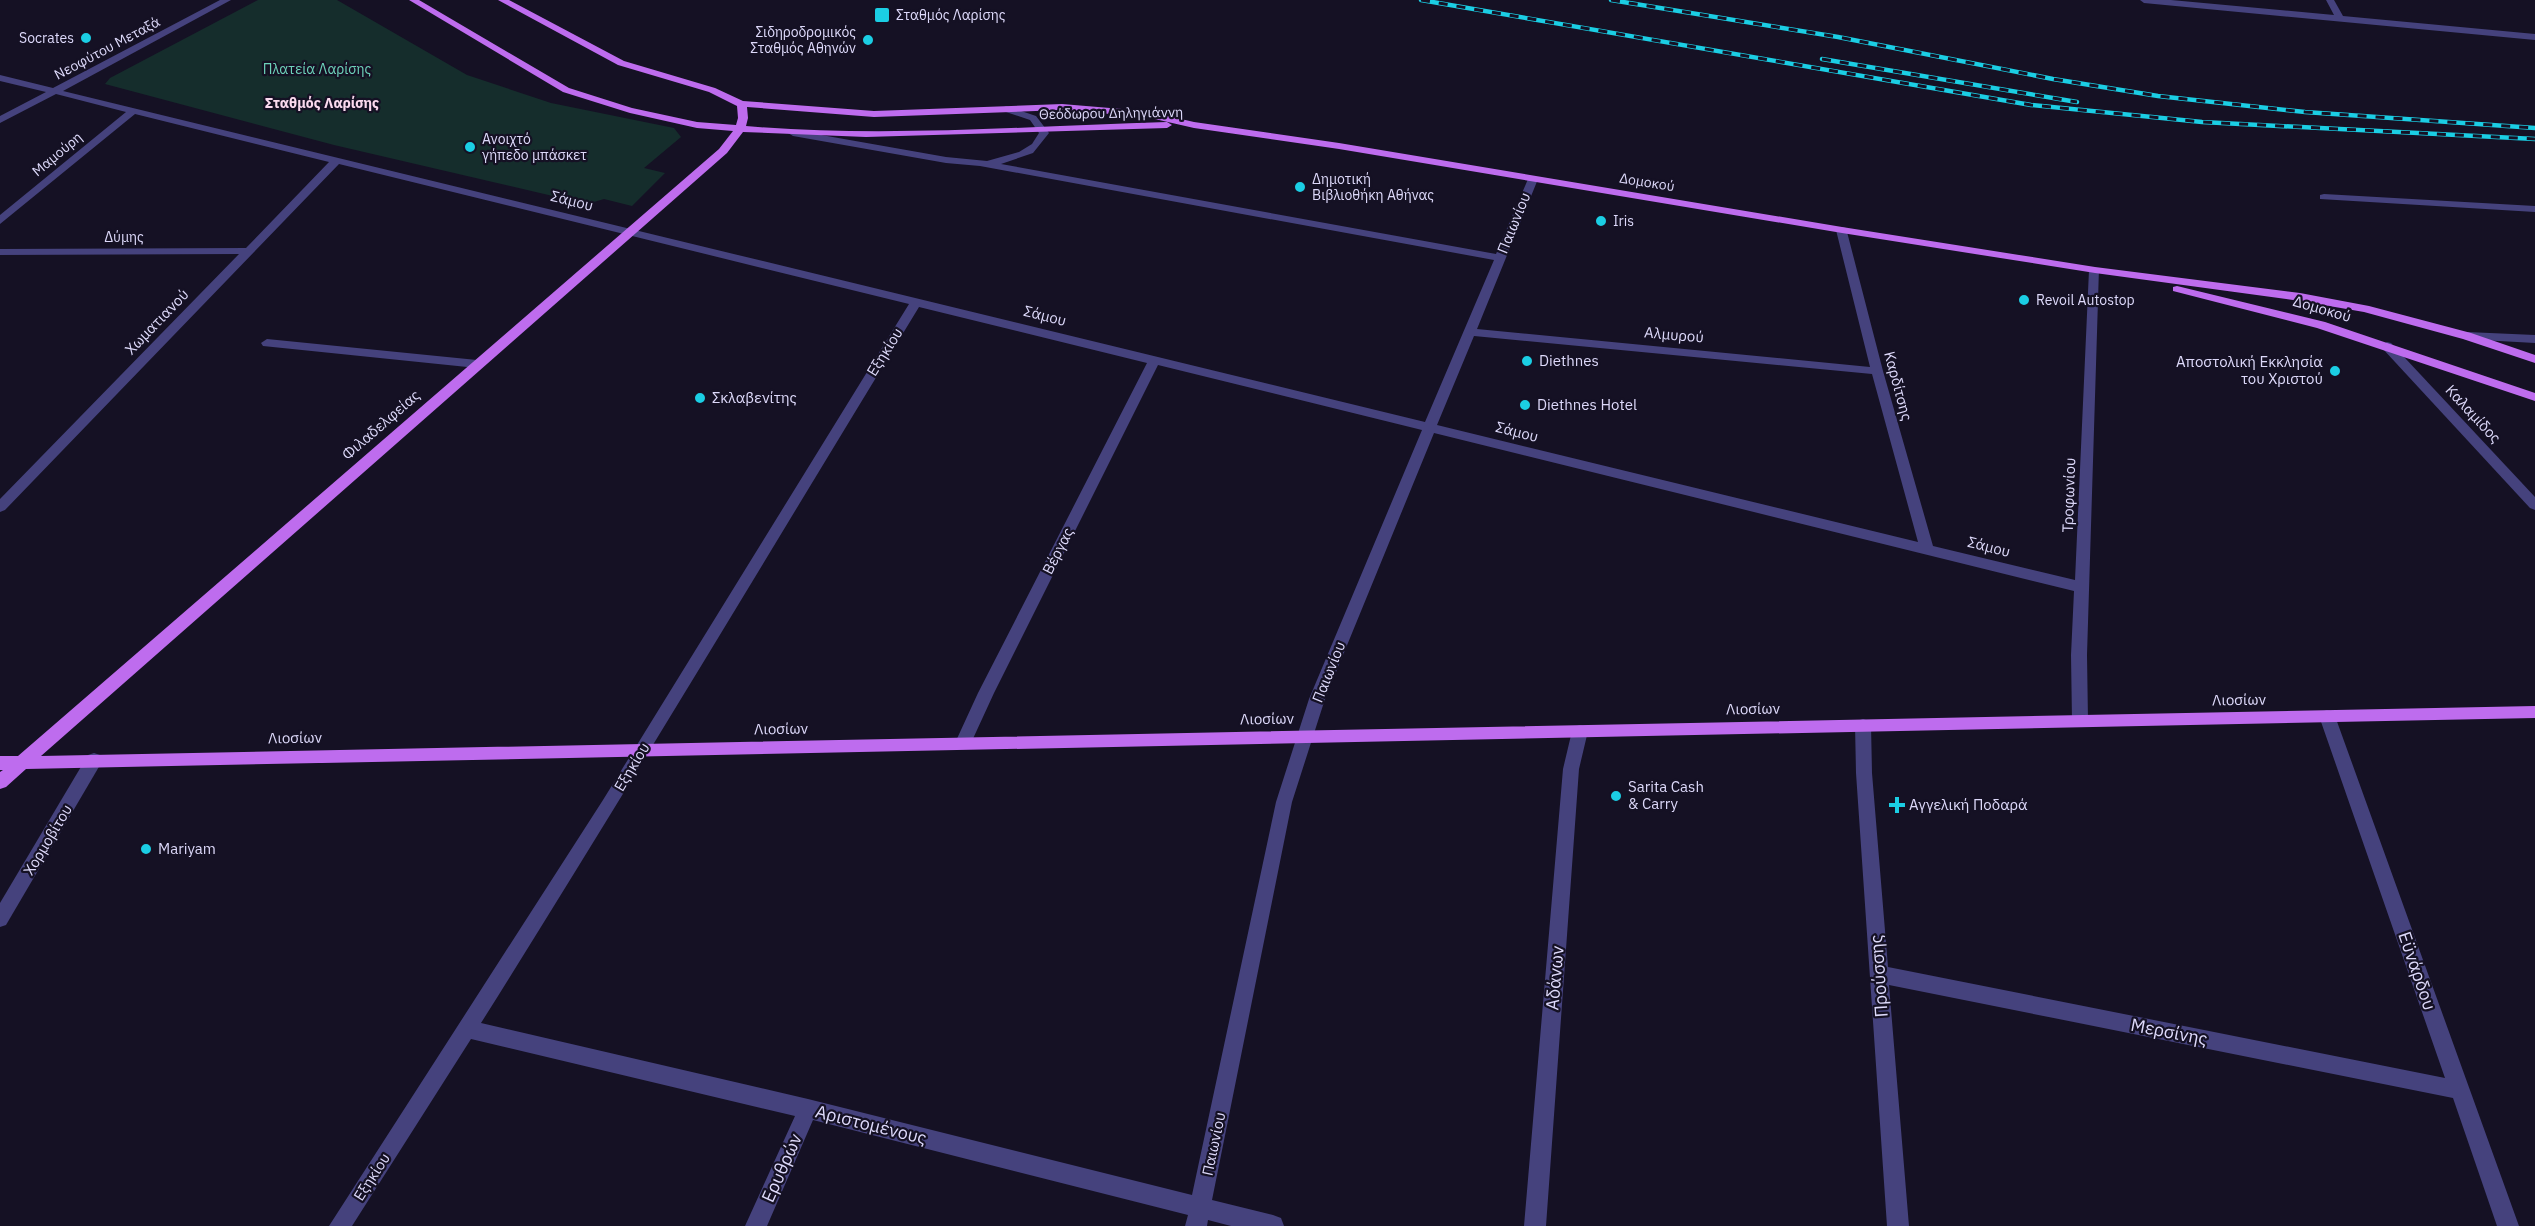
<svg xmlns="http://www.w3.org/2000/svg" width="2535" height="1226" viewBox="0 0 2535 1226" font-family="'IBM Plex Sans',sans-serif">
	<rect width="100%" height="100%" fill="#151124"/>
	<path fill="#152d2c" d="M258,0h79l130,75 84,28 123,25 7,9 -37,31 21,5 -33,33 -28,-7 -17,5 -253,-59 -229,-61 5,-6z"/>
	<g fill="none" stroke-linecap="round" stroke-linejoin="round">
		<g fill="#45427d" fill-rule="evenodd">
			<path d="M220,0h11l-168,91 1362,331 69,-162 -514,-94 -34,-3 -153,-27 -5,-3 5,-3 153,27 41,4 32,-9 13,-8 7,-11 -9,-13 -27,-9 -2,-2 5,-3 30,10 13,17 -16,20 -32,11 495,90 32,-75 5,-3 5,3 -61,150 393,38 -34,-137 6,-3 4,1 37,143 50,175 142,34 14,-310 2,-2h8l-12,387 1,66 -2,4 -6,2 -6,-2 -2,-4 -1,-66 3,-64 -640,-158 -109,266 -33,103 -80,398 61,15 8,3 3,8h-53l-23,-6 -1,6h-22l3,-11 -375,-95 -46,106h-22l50,-110 -324,-77 -119,187h-23l274,-426 306,-496 -570,-140 -334,346 -5,2v-13l239,-245 -239,1v-6l246,-1 83,-86 -194,-48 -135,110v-9l126,-103 -70,-18 -56,29v-7l46,-24 -46,-11v-6l53,13zM919,307l228,56 -169,330 -23,50 2,5 6,1 6,-1 2,-5 23,-50 164,-328 264,65 -113,269 -33,103 -84,393 -384,-96 -327,-76c149,-237 292,-477 438,-716zM1474,336l398,38 46,168 -481,-117z"/>
			<path d="M2140,0h31l163,15 -8,-15h8l9,16 192,18v6l-391,-37z"/>
			<path d="M2324,194l211,12v6l-215,-13v-4z"/>
			<path d="M2467,332l68,3v8l-72,-4v-6z"/>
			<path d="M267,339l210,21 6,4 -6,4 -214,-22 -2,-3z"/>
			<path d="M2387,342l4,1 144,154v13l-5,-2 -147,-159 -2,-3z"/>
			<path d="M2327,710l6,2 2,4 184,510h-22l-44,-128 -564,-113 20,241h-22l-31,-453 -1,-48 2,-4 6,-2 6,2 2,4 1,48 16,194 557,111 -126,-362 2,-4z"/>
			<path d="M1580,725l6,2 2,4 -9,38 -33,457h-22l39,-457 9,-38 2,-4z"/>
			<path d="M94,753l6,2 2,5 -2,5 -94,160 -6,2v-24l88,-148z"/>
		</g>
		<g fill="#be6cee" fill-rule="evenodd">
			<path d="M409,0h10l150,88 63,20 65,14 39,3 2,-7 -1,-12 -28,-14 -91,-27 -120,-65h11l115,61 91,27 28,13 131,10 188,-7 84,7 48,11 145,21 503,84 253,40 205,26 69,13 102,27 64,22v8l-72,-24 -99,-27 -64,-11 -205,-28 -253,-40 -503,-84 -145,-21 -48,-11 -84,-7 -188,7 -127,-10 1,11 -2,8c137,12 283,0 421,-4l5,3 -5,3 -301,9 -123,-5 -16,21 -686,603 2494,-50v12l-2509,51 -20,18 -6,2v-17l3,-2h-3v-14h18l701,-607 14,-18 -36,-3 -67,-15 -67,-21z"/>
			<path d="M2177,286l148,36 210,71v8l-218,-73 -144,-37v-4z"/>
		</g>
		<g stroke="#1bcee4" stroke-width="4.5">
			<g id="rail">
				<path d="M1421,0l610,105 171,17 333,17"/>
				<path d="M1611,0l227,37 215,42 105,17 147,16 230,16"/>
				<path d="M1822,59l255,43"/>
			</g>
		</g>
		<use href="#rail" stroke="#151124" stroke-width="3" stroke-dasharray="9" stroke-linecap="butt"/>
	</g>
	<g fill="#1bcee4" stroke="#151124" stroke-width="2">
		<rect x="874" y="7" width="16" height="16" rx="3"/>
		<circle cx="86" cy="38" r="6"/>
		<circle cx="868" cy="40" r="6"/>
		<circle cx="470" cy="147" r="6"/>
		<circle cx="1300" cy="187" r="6"/>
		<circle cx="1601" cy="221" r="6"/>
		<circle cx="2024" cy="300" r="6"/>
		<circle cx="1527" cy="361" r="6"/>
		<circle cx="2335" cy="371" r="6"/>
		<circle cx="700" cy="398" r="6"/>
		<circle cx="1525" cy="405" r="6"/>
		<circle cx="1616" cy="796" r="6"/>
		<path d="M1894 796h6v6h6v6h-6v6h-6v-6h-6v-6h6z"/>
		<circle cx="146" cy="849" r="6"/>
	</g>
	<g text-anchor="middle" stroke-width="4.5" stroke-linejoin="round" paint-order="stroke">
		<g font-size="14" fill="#ddd9fa" stroke="#151124" text-anchor="start">
			<text x="896" y="20">Σταθμός Λαρίσης</text>
			<text x="856" y="37" text-anchor="end">Σιδηροδρομικός<tspan x="856" dy="16">Σταθμός Αθηνών</tspan></text>
			<text x="74" y="43" text-anchor="end">Socrates</text>
			<text x="482" y="144">Ανοιχτό<tspan x="482" dy="16">γήπεδο μπάσκετ</tspan></text>
			<text x="1312" y="184">Δημοτική<tspan x="1312" dy="16">Βιβλιοθήκη Αθήνας</tspan></text>
			<text x="1613" y="226">Iris</text>
			<text x="2036" y="305">Revoil Autostop</text>
		</g>
		<g font-size="14" fill="#ddd9fa" stroke="#151124">
			<text transform="translate(107 48) rotate(-28)" y="5">Νεοφύτου Μεταξά</text>
			<text transform="translate(1111 113) rotate(-1)" y="5">Θεόδωρου Δηληγιάννη</text>
			<text transform="translate(57 154) rotate(-40)" y="5">Μαμούρη</text>
			<text transform="translate(1647 182) rotate(9)" y="5">Δομοκού</text>
			<text x="124" y="242">Δύμης</text>
		</g>
		<g font-size="14" fill="#6dd2ba" stroke="#151124">
			<text x="317" y="74">Πλατεία Λαρίσης</text>
		</g>
		<g font-size="14" font-weight="bold" fill="#fbdaef" stroke="#151124">
			<text x="322" y="108">Σταθμός Λαρίσης</text>
		</g>
		<g font-size="15" fill="#ddd9fa" stroke="#151124">
			<text transform="translate(572 201) rotate(14)" y="5">Σάμου</text>
			<text transform="translate(1514 223) rotate(-68)" y="5">Παιωνίου</text>
			<text transform="translate(2322 309) rotate(16)" y="5">Δομοκού</text>
			<text transform="translate(1045 316) rotate(14)" y="5">Σάμου</text>
			<text transform="translate(157 322) rotate(-46)" y="5">Χωματιανού</text>
			<text transform="translate(1674 335) rotate(5)" y="5">Αλμυρού</text>
			<text transform="translate(885 352) rotate(-58)" y="5">Εξηκίου</text>
			<text transform="translate(1898 386) rotate(75)" y="5">Καρδίτσης</text>
			<text transform="translate(2473 414) rotate(47)" y="5">Καλαμίδος</text>
			<text transform="translate(381 425) rotate(-41)" y="5">Φιλαδελφείας</text>
			<text transform="translate(1517 432) rotate(14)" y="5">Σάμου</text>
			<text transform="translate(2069 495) rotate(-88)" y="5">Τροφωνίου</text>
			<text transform="translate(1989 547) rotate(14)" y="5">Σάμου</text>
			<text transform="translate(1058 551) rotate(-63)" y="5">Βέργας</text>
			<text transform="translate(1329 672) rotate(-68)" y="5">Παιωνίου</text>
			<text transform="translate(2239 700) rotate(-1)" y="5">Λιοσίων</text>
			<text transform="translate(1753 709) rotate(-1)" y="5">Λιοσίων</text>
			<text transform="translate(1267 719) rotate(-1)" y="5">Λιοσίων</text>
			<text transform="translate(781 729) rotate(-1)" y="5">Λιοσίων</text>
			<text transform="translate(295 738) rotate(-1)" y="5">Λιοσίων</text>
			<text transform="translate(632 767) rotate(-59)" y="5">Εξηκίου</text>
			<text transform="translate(48 840) rotate(-59)" y="5">Χορμοβίτου</text>
			<text transform="translate(1214 1144) rotate(-78)" y="5">Παιωνίου</text>
			<text transform="translate(372 1177) rotate(-57)" y="5">Εξηκίου</text>
		</g>
		<g font-size="15" fill="#ddd9fa" stroke="#151124" text-anchor="start">
			<text x="1539" y="366">Diethnes</text>
			<text x="2323" y="367" text-anchor="end">Αποστολική Εκκλησία<tspan x="2323" dy="17">του Χριστού</tspan></text>
			<text x="712" y="403">Σκλαβενίτης</text>
			<text x="1537" y="410">Diethnes Hotel</text>
			<text x="1628" y="792">Sarita Cash<tspan x="1628" dy="17">&amp; Carry</tspan></text>
			<text x="1909" y="810">Αγγελική Ποδαρά</text>
			<text x="158" y="854">Mariyam</text>
		</g>
		<g font-size="18" fill="#ddd9fa" stroke="#151124">
			<text transform="translate(2417 971) rotate(71)" y="6">Εϋνάρδου</text>
			<text transform="translate(1879 976) rotate(-94)" y="6">Προύσσης</text>
			<text transform="translate(1555 978) rotate(-85)" y="6">Αδάνων</text>
			<text transform="translate(2169 1032) rotate(11)" y="6">Μερσίνης</text>
			<text transform="translate(871 1125) rotate(14)" y="6">Αριστομένους</text>
			<text transform="translate(782 1168) rotate(-66)" y="6">Ερυθρών</text>
		</g>
	</g>
</svg>
